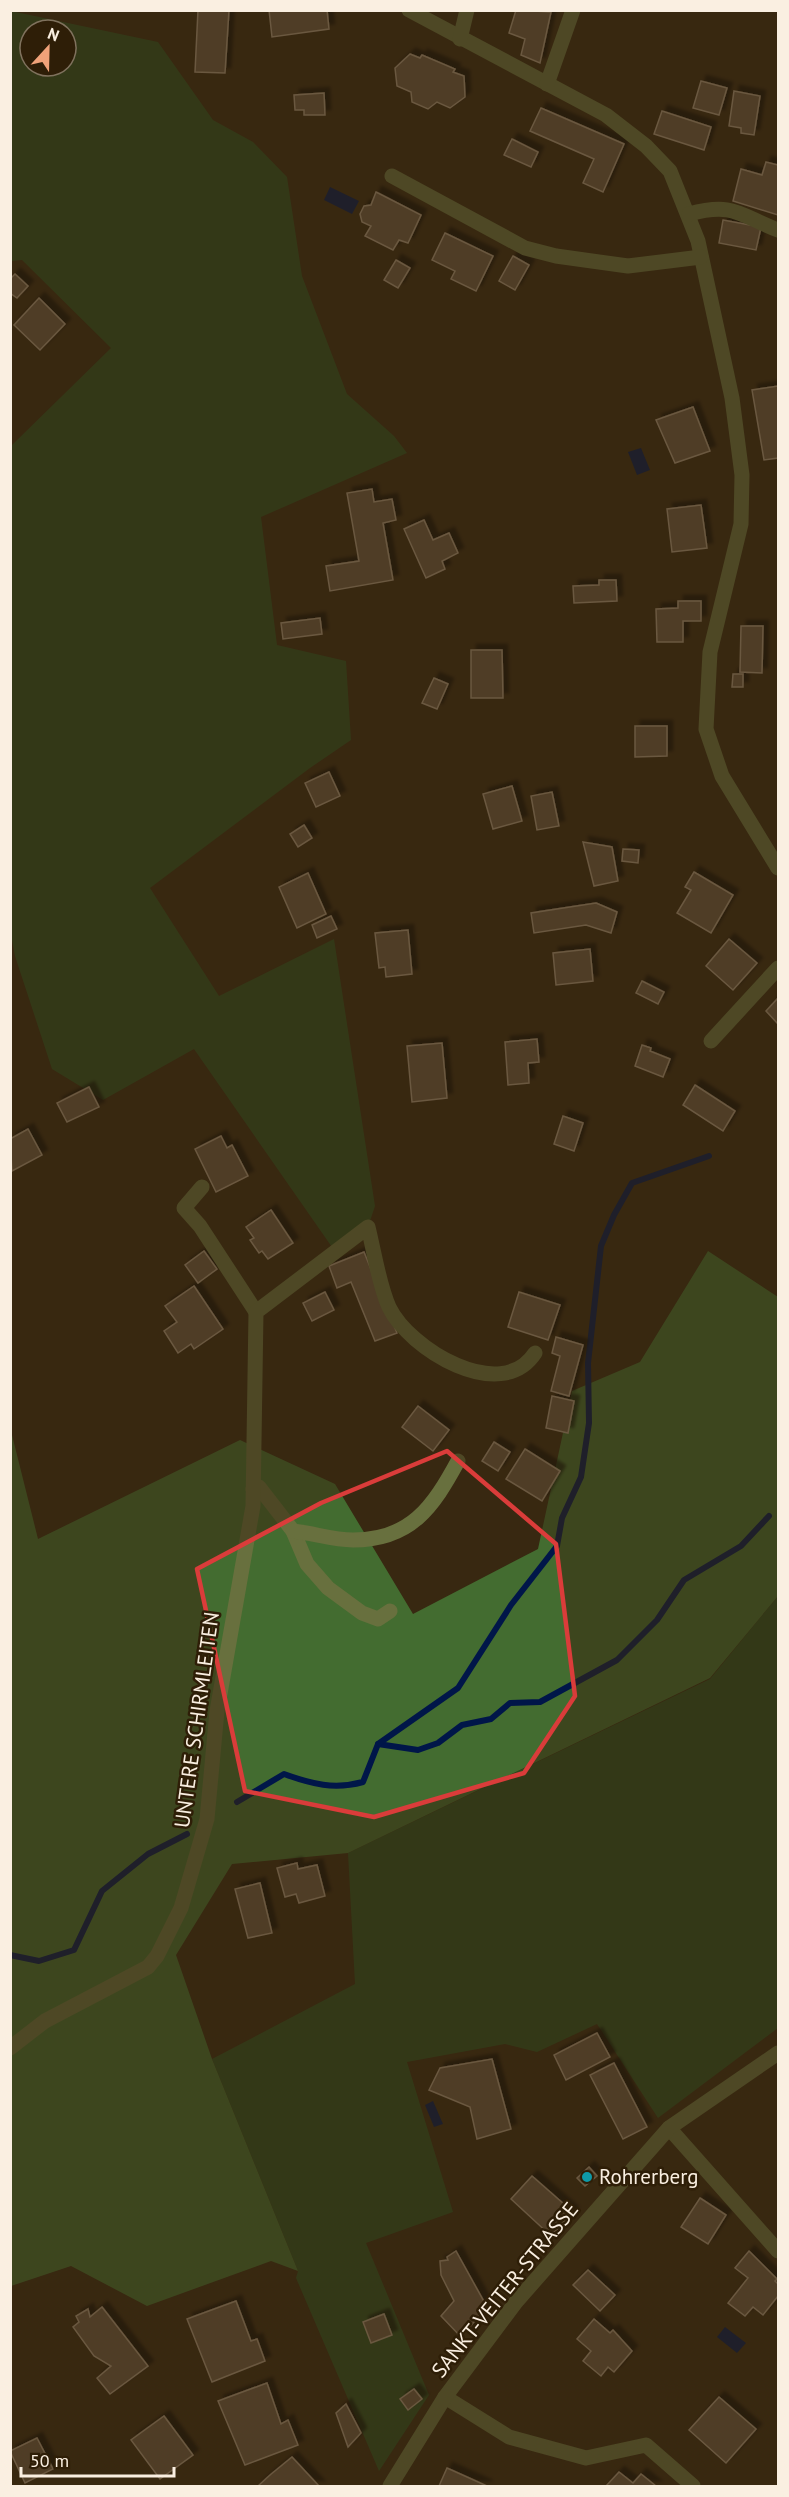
<svg xmlns="http://www.w3.org/2000/svg" width="789" height="2497" viewBox="0 0 789 2497" font-family="'PT Sans',sans-serif">
	<defs>
		<filter id="shadow"><feDropShadow dx="5.5" dy="-5.5" stdDeviation="1.5" flood-color="#0009"/></filter>
	</defs>
	<rect width="100%" height="100%" fill="#382811"/>
	<g fill="#2e4d20" fill-rule="evenodd">
		<path d="M11,11l147,31 55,78 40,22 34,35 15,99 45,118 47,42 13,17 -146,64 16,128 69,16 5,79 -41,28 -160,120 69,108 115,-57 41,267 -7,21 -34,23 -140,-201 -91,51 -51,-31 -37,-113 -5,-26 1,-484 100,-98 -89,-88 -11,1zM30,30h36v36h-36z"/>
		<path d="M778,1596v432l-120,90 -61,-94 -60,28 -32,-8 -98,18 46,150 -87,31 63,152 -50,76 -83,-193 2,-7 -86,-212 143,-75 -7,-131 362,-174z"/>
	</g>
	<path fill="#436c30" d="M708,1251l70,46v299l-68,82 -362,175 -116,11 -56,91 36,104 86,212 -27,-10 -124,45 -76,-40 -60,20 -1,-859 28,112 202,-99 95,44 78,130 125,-65 34,-158 68,-29z"/>
	<g fill="#001649">
		<path d="M330,187l29,14 -7,13 -28,-14z"/>
		<path d="M641,448l9,22 -13,5 -9,-23z"/>
		<path d="M433,2101l10,23 -9,3 -9,-22z"/>
		<path d="M725,2327l21,16 -9,10 -20,-16z"/>
	</g>
	<g fill="none" stroke-linecap="round" stroke-linejoin="round">
		<g stroke="#001649" stroke-width="6">
			<path d="M378,1744l40,6 20,-7 24,-18 29,-6 19,-16 30,-1 77,-42 40,-40 27,-40 57,-34 28,-30"/>
			<path d="M237,1802l47,-28c28,10 50,16 79,8l15,-38 80,-56 53,-83 46,-59 5,-28 19,-41 8,-54 -1,-60 13,-117 13,-31 18,-32 77,-27"/>
			<path d="M10,1955l29,6 35,-11 28,-59 46,-37 39,-20"/>
		</g>
	</g>
	<g fill="#6b5841" stroke="#a7927a" stroke-width="1.5" filter="url(#shadow)">
		<path d="M198,10h31l-4,63 -30,-1z"/>
		<path d="M269,10h58l2,19 -57,8z"/>
		<path d="M516,10l35,2 -11,51 -19,-8 4,-16 -16,-6z"/>
		<path d="M410,54l10,4 2,-3 33,14 -2,3 11,4 1,21 -15,11 -13,-6 -9,7 -16,-7 -1,-10 -14,-6 -2,-18z"/>
		<path d="M701,81l26,7 -8,27 -26,-7z"/>
		<path d="M734,91l26,5 -6,39 -13,-2v-5l-12,-2z"/>
		<path d="M324,93l1,22h-21v-5h-9l-1,-15z"/>
		<path d="M541,108l83,36 -21,48 -20,-9 11,-24 -64,-28z"/>
		<path d="M662,111l49,16 -7,23 -50,-16z"/>
		<path d="M512,139l26,13 -7,15 -27,-12z"/>
		<path d="M766,162l12,3v50l-45,-14 8,-32 21,6z"/>
		<path d="M376,192l45,23 -13,28 -9,-3 -6,10 -28,-14 6,-10 -9,-4 -2,-8 4,-8 7,-1z"/>
		<path d="M723,220l38,7 -5,23 -37,-7z"/>
		<path d="M445,233l48,23 -17,35 -25,-12 4,-8 -23,-11z"/>
		<path d="M513,256l16,9 -14,25 -16,-9z"/>
		<path d="M396,260l14,8 -12,20 -14,-8z"/>
		<path d="M15,274l13,12 -11,12 -7,-5v-14z"/>
		<path d="M39,298l26,26 -25,26 -26,-25z"/>
		<path d="M778,386v72l-14,2 -12,-70z"/>
		<path d="M693,407l17,44 -35,12 -19,-43z"/>
		<path d="M372,489l2,13 18,-3 4,21 -13,3 10,57 -63,11 -4,-25 33,-5 -12,-68z"/>
		<path d="M701,505l6,43 -35,4 -5,-43z"/>
		<path d="M424,520l9,20 16,-7 9,20 -16,8 3,8 -19,9 -22,-49z"/>
		<path d="M599,580h17l1,21 -43,2 -1,-17 26,-1z"/>
		<path d="M678,601h23v20h-18v21h-26l-1,-33 22,-1z"/>
		<path d="M320,618l2,16 -39,5 -2,-16z"/>
		<path d="M741,626h22l-1,47 -22,-1z"/>
		<path d="M471,650h31l1,48h-32z"/>
		<path d="M733,674h10v13h-11z"/>
		<path d="M434,678l14,6 -11,25 -15,-6z"/>
		<path d="M635,726h32v30l-32,1z"/>
		<path d="M329,772l11,24 -24,11 -11,-24z"/>
		<path d="M512,786l10,35 -29,8 -10,-35z"/>
		<path d="M552,792l7,34 -22,4 -6,-34z"/>
		<path d="M304,825l8,13 -14,9 -8,-13z"/>
		<path d="M583,842l29,5 6,34 -24,5z"/>
		<path d="M623,849l16,1 -1,13 -16,-2z"/>
		<path d="M694,872l39,23 -22,38 -34,-20 14,-23 -6,-3z"/>
		<path d="M308,873l18,41 -29,14 -18,-41z"/>
		<path d="M596,903l21,9 -6,21 -25,-8 -52,8 -3,-20z"/>
		<path d="M331,916l6,13 -20,9 -5,-13z"/>
		<path d="M408,930l4,44 -26,3 -1,-10 -6,1 -4,-35z"/>
		<path d="M729,939l28,24 -24,27 -27,-24z"/>
		<path d="M590,949l3,32 -37,4 -3,-32z"/>
		<path d="M642,981l22,11 -6,12 -22,-11z"/>
		<path d="M778,998v26l-12,-13z"/>
		<path d="M537,1039l2,23 -11,1 1,20 -21,2 -3,-43z"/>
		<path d="M442,1043l5,55 -35,4 -5,-56z"/>
		<path d="M642,1045l9,3 -1,3 20,8 -7,18 -28,-11z"/>
		<path d="M695,1085l40,26 -12,20 -40,-26z"/>
		<path d="M89,1087l10,20 -32,15 -10,-19z"/>
		<path d="M563,1116l20,7 -9,28 -20,-7z"/>
		<path d="M28,1129l14,26 -30,16 -2,-32z"/>
		<path d="M221,1136l6,12 5,-3 16,31 -32,16 -21,-43z"/>
		<path d="M271,1210l22,33 -25,16 -6,-8 -3,2 -9,-13 4,-2 -8,-11z"/>
		<path d="M204,1251l13,18 -19,14 -13,-18z"/>
		<path d="M364,1252l33,81 -22,8 -24,-59 -14,6 -8,-22z"/>
		<path d="M194,1286l29,43 -29,20 -3,-5 -13,9 -14,-22 13,-9 -12,-16z"/>
		<path d="M325,1292l9,18 -22,11 -9,-18z"/>
		<path d="M519,1292l41,13 -12,35 -40,-13z"/>
		<path d="M556,1337l27,8 -14,51 -18,-5 9,-35 -8,-3z"/>
		<path d="M552,1396l22,5 -6,32 -22,-5z"/>
		<path d="M418,1406l31,24 -16,21 -31,-24z"/>
		<path d="M494,1442l16,10 -12,19 -16,-10z"/>
		<path d="M525,1449l35,22 -18,30 -36,-22z"/>
		<path d="M297,1863l1,6 19,-4 8,31 -26,7 -3,-9 -11,3 -8,-29z"/>
		<path d="M260,1883l12,50 -24,5 -13,-49z"/>
		<path d="M597,2033l13,24 -44,23 -12,-25z"/>
		<path d="M492,2059l19,70 -34,10 -7,-32 -41,-17 11,-22z"/>
		<path d="M614,2063l33,64 -24,12 -33,-64z"/>
		<path d="M589,2167l8,9 -12,10 -8,-8z"/>
		<path d="M532,2176l41,36 -22,24 -40,-37z"/>
		<path d="M700,2198l26,17 -18,29 -27,-17z"/>
		<path d="M456,2251l31,56 -26,30 -20,-21 13,-15 -13,-26 -1,-14 8,-1 -1,-3z"/>
		<path d="M749,2251l28,28 -2,2 3,3v12l-15,19 -10,-8 -8,9 -17,-13 20,-25 -13,-10z"/>
		<path d="M588,2270l27,25 -15,16 -27,-26z"/>
		<path d="M236,2301l15,40 6,-2 8,22 -53,21 -25,-63z"/>
		<path d="M102,2307l46,59 -38,28 -13,-16 14,-12 -17,-10 -21,-29 6,-5 -3,-6 12,-7 2,8z"/>
		<path d="M384,2314l8,21 -21,8 -8,-21z"/>
		<path d="M594,2319l16,14 3,-3 19,21 -18,21 -6,-5 -7,9 -18,-15 8,-10 -14,-12z"/>
		<path d="M267,2383l14,41 7,-4 10,25 -53,20 -27,-64z"/>
		<path d="M414,2389l8,10 -14,11 -8,-11z"/>
		<path d="M719,2397l37,32 -30,34 -37,-33z"/>
		<path d="M346,2404l15,29 -13,14 -12,-34z"/>
		<path d="M164,2416l29,39 -33,24 -29,-39z"/>
		<path d="M37,2438l16,31 -28,14 -15,-32z"/>
		<path d="M292,2457l27,29h-61l12,-11z"/>
		<path d="M447,2468l40,18h-48z"/>
		<path d="M619,2472l14,11 8,-9 15,12h-50z"/>
	</g>
	<g fill="none" stroke-linecap="round" stroke-linejoin="round">
		<g stroke="#68703e" stroke-width="15">
			<path d="M409,10l197,105 40,31 24,25 28,70 34,157 10,77 -1,49 -31,128 -4,77 16,47 56,92"/>
			<path d="M460,39l7,-29"/>
			<path d="M547,84l26,-74"/>
			<path d="M392,176l133,72 31,8 72,10 73,-9"/>
			<path d="M689,214c45,-12 50,1 89,16"/>
			<path d="M711,1041l67,-73"/>
			<path d="M202,1187l-18,21 16,18 56,86"/>
			<path d="M253,1489l6,-2 34,44 14,33 21,24 34,25 16,6 12,-8"/>
			<path d="M293,1531c20,2 40,9 60,9 58,0 80,-33 105,-79"/>
			<path d="M10,2048l35,-27 103,-54 9,-11 24,-48 26,-89 10,-108 36,-205 3,-194 112,-85c6,24 11,58 21,80 20,42 112,98 146,46"/>
			<path d="M669,2128l109,123"/>
			<path d="M445,2397l64,40 77,21 60,-13 47,41"/>
			<path d="M390,2486l55,-89 71,-95 153,-174 109,-75"/>
		</g>
	</g>
	<path d="M0 0H789V2497H0ZM447,1451l109,93 19,152 -51,77 -150,44 -129,-26 -48,-222 124,-66z" fill="#382811" fill-opacity=".55" fill-rule="evenodd"/>
	<path fill="none" stroke="#da3c3a" stroke-width="4.5" stroke-linejoin="round" d="M447,1451l109,93 19,152 -51,77 -150,44 -129,-26 -48,-222 124,-66z"/>
	<circle fill="#0f9aa8" stroke="#2e1e07" stroke-width="2" cx="587" cy="2177" r="6"/>
	<g text-anchor="middle" stroke-width="5" stroke-linejoin="round" paint-order="stroke">
		<g font-size="21" fill="#faefe1" stroke="#2e1e07">
			<text transform="translate(197 1720) rotate(-82)" y="7">UNTERE SCHIRMLEITEN</text>
			<text transform="translate(505 2290) rotate(-51)" y="7">SANKT-VEITER-STRASSE</text>
		</g>
		<g font-size="21" fill="#faefe1" stroke="#2e1e07" text-anchor="start">
			<text x="599" y="2184">Rohrerberg</text>
		</g>
	</g>
	<rect width="789" height="2497" fill="none" stroke="#faefe1" stroke-width="24"/>
	<g transform="translate(48 48) rotate(22)"><circle r="28" fill="#2e1e07" stroke="#80725e" stroke-width="1.5"/>
	<path d="M0-4.5L10 22L0 15L-10 22Z" fill="#f0a279"/>
	<text y="-9" font-size="16" font-weight="bold" text-anchor="middle" fill="#faefe1">N</text>
	</g>
	<path d="M21 2467v9h153v-9" fill="none" stroke="#faefe1" stroke-width="3"/>
	<text x="30" y="2467" font-size="18" fill="#faefe1" stroke="#2e1e07" stroke-width="4.5" paint-order="stroke">50 m</text>
</svg>
